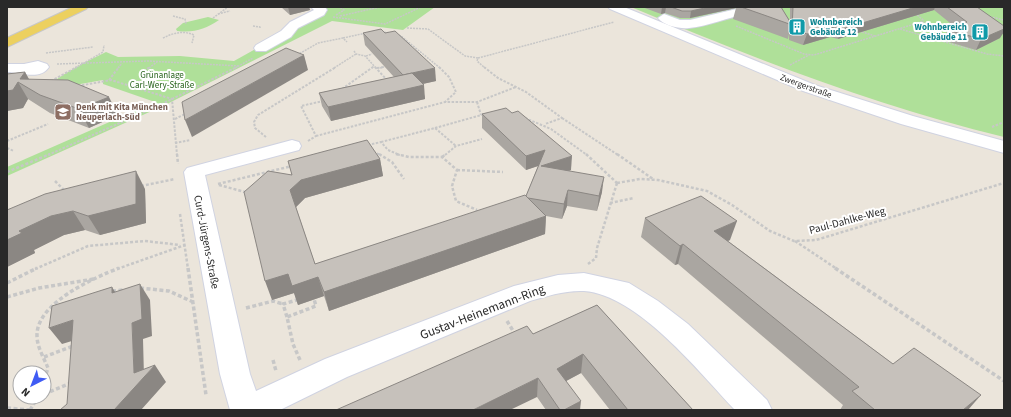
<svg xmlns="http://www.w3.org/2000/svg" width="1011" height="417" viewBox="0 0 1011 417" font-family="'Source Sans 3',sans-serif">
	<rect width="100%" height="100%" fill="#ebe5db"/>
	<g fill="#afe099">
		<path d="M322,7h113l-32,23 -71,-9 -167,84 -158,71v-9l148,-65 -52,-18v-4l-62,11c19,-16 42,-28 65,-39l12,5 62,-1 54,5 70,-39z"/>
		<path d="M631,7h373v130c-128,-31 -251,-79 -373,-130z"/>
		<path d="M208,17l11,3c-14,9 -24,13 -42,11l-1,-2 7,-6z"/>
	</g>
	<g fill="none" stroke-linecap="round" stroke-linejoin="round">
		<g stroke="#d0d3e1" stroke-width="2">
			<g id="minor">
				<path d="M311,7h14l2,3 -3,5 -26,13 -7,9 -25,14h-10l-2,-3 2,-3 25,-14 9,-9 24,-12z"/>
				<path d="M608,7h16l191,78 98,31 91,25v12l-103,-29 -98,-33 -193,-82z"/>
				<path d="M745,7h35c-5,7 -24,5 -33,7 -19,3 -38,12 -58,14 -9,1 -25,-2 -31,-10l6,-4 16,6h10z"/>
				<path d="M38,61l9,3 2,3c-9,14 -29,5 -42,5v-8h17z"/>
				<path d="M292,140l7,2 2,4 -2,4 -94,25 45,199 6,17 69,-32 189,-73 44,-11 26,-2 45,10 29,18 30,23 79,76 5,10h-37c-36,-38 -97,-115 -151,-119 -18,-1 -37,5 -54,10l-183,76 -67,33h-50l-10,-36 -36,-202 3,-4z"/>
			</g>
		</g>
		<g stroke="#c7c7c7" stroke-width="2">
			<path id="major" d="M73,7h15l-2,2 -79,38v-9z"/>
		</g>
		<g stroke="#c7c7c7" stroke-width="1.5" stroke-dasharray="2 1" stroke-linecap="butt">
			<path d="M915,13l8,7 -2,2 33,6"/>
			<path d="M218,14l12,-3"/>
			<path d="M336,15l8,-5 -5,-3"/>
			<path d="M173,16l12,3 1,5"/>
			<path d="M340,16l40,-9"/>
			<path d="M987,16l17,4"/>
			<path d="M333,17l52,7 36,-17"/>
			<path d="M213,18l15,-11"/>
			<path d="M253,26l7,1v2"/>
			<path d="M736,26l68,28 10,1 107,-33"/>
			<path d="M407,28l21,1 37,27 13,2 -1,3 8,7"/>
			<path d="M900,29l87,25 17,2"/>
			<path d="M859,31l16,5"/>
			<path d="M381,32l11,1"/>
			<path d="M396,34l5,2 39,32"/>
			<path d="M163,38c10,-5 21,-8 31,-3l-2,8"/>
			<path d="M343,38l23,-5"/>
			<path d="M354,51l2,3 9,2 11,12"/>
			<path d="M46,53l47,-6"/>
			<path d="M297,55l21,-12 25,-5 4,4"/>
			<path d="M366,56l6,-2"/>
			<path d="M478,58l136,-36"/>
			<path d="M57,64l91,-3 91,5"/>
			<path d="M790,65l19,-10"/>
			<path d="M75,68l28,-16 1,-7"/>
			<path d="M118,68l4,-5"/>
			<path d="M149,68l8,-6"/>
			<path d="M235,68l18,-10"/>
			<path d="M334,68l22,-14"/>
			<path d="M372,68l2,-2"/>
			<path d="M380,68l4,-1"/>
		</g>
		<g stroke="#c7c7c7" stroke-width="2" stroke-dasharray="2.5 1.5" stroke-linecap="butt">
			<path d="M375,67l12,13"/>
			<path d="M439,67l10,10 7,15 -11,10"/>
			<path d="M484,67l14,11 28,14 36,26 -17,6"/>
			<path d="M377,68l7,-1"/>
			<path d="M109,80l10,-13"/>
			<path d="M51,81l26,-14"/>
			<path d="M78,86l33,-6 61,19 5,56"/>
			<path d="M131,86l14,-7 -5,-3 1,-3 9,-6"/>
			<path d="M342,89l31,-22"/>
			<path d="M477,102l4,13"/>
			<path d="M525,118l26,11 36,26"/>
			<path d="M562,118l56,37"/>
			<path d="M175,119l12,-6"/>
			<path d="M992,127l12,-5"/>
			<path d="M435,128l50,-14"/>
			<path d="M316,136l129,-34h32l39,-15"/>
			<path d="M266,137l-11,-9 -1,-6 4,-7 78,-48"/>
			<path d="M7,141l41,-17"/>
			<path d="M308,141l8,-5 -15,-30 22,-5"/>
			<path d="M381,142l54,-14 21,18"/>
			<path d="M175,143l15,-3"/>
			<path d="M368,145l13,-3 7,8 12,5"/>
			<path d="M7,148l7,3"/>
			<path d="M373,152l8,3"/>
			<path d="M48,155l114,-51 75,-37"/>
			<path d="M445,155l11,-9 26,-7"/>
		</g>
		<g stroke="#c7c7c7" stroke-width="2.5" stroke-dasharray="3 2" stroke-linecap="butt">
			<path d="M177,154l1,10"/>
			<path d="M379,154l13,8 12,17"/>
			<path d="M396,154l13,3h33l15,13 -5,16 4,15 21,9"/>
			<path d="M586,154l31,29"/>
			<path d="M617,154l36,25"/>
			<path d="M442,157l4,-3"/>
			<path d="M457,170l46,2"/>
			<path d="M7,172l43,-18"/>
			<path d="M55,181l10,10"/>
			<path d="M617,183l23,-4 18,1 49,11 25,14 38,26 24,10 22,-1 188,-57"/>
			<path d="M218,184l74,-18"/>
			<path d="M219,185l26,7"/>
			<path d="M141,186l34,-7"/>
			<path d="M610,203l24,-5"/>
			<path d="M180,214l8,55"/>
			<path d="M795,241l42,28"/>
			<path d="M588,264l8,-6 1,-10 20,-65"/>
			<path d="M35,269l53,-23 57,-5 35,4"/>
			<path d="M117,269l68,-24"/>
		</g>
		<g stroke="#c7c7c7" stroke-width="3.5" stroke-dasharray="4 2.5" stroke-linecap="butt">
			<path d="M188,268l18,127"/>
			<path d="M835,268l169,113"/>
			<path d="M7,283l30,-15"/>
			<path d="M140,288l29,3 24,11"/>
			<path d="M112,291l11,-1"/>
			<path d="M7,297l32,-9 55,-9"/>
			<path d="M246,308l27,-7 10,3"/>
			<path d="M287,317l-4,-13 14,-4"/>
			<path d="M507,321l8,13"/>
			<path d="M44,357l29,-11"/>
			<path d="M273,360l3,11"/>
			<path d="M300,360l-7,-16 -6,-27 29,-11 -2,-7"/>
			<path d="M44,380l4,-12c-4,-10 -11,-21 -11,-32 -1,-33 57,-58 82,-68"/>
			<path d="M44,394l27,-11"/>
			<path d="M7,408l23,2"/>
			<path d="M30,410l8,-13"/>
		</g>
		<use href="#minor" fill="#fff" fill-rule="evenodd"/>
		<use href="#major" fill="#ecd05f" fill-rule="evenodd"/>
	</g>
	<g fill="#aaa6a1">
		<path d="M281,7h28l1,3 -20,5z"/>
		<path d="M642,7h139l9,14v-14h187l23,31 -24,12 -34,-10 6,-10 7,-3 -21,-17 -96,29 -8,-2 -27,8 -14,-5v-6l-1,5 -55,-20 3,-11 -46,10h-10l-15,-5 -4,1z"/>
		<path d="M363,33l73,48 -14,3 3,15 -94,22 -9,-15 -3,-13 75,-16 -29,-32z"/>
		<path d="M25,72l4,7 89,36 -29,13 -39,-15 -22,-14 -5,9 -16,3v-37z"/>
		<path d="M482,114l89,56 -2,1 33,21 -5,19 -30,-5 -5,13 -16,-3 -1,18 -216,77 -5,-15 -26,9 -4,-12 -22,7 20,-125 -4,-14 92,-2 3,17 -78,22 -9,9 19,57 211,-68 12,-30 -12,4 -44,-42z"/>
		<path d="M145,189l1,34 -46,12 -15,-5 -21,5 -30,15 1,3 -28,14v-57z"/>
		<path d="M645,218l85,22 -2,1 165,123 75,46h-128l3,-5 -165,-141 -3,1 -34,-28z"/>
		<path d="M597,305l96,105h-83l-29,-37 -15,8 14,29h-34l-9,-13 -4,-63z"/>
	</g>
	<g fill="#8b8783">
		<path d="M288,7h21l1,3 -20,5z"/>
		<path d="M662,7h4l-1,6 -4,1z"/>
		<path d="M709,7h27v1l-46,10 1,-7z"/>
		<path d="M916,7h19l-1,3 -96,29 4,-10z"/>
		<path d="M834,26l-4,11 -27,8 4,-11z"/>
		<path d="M1004,29v3l-4,6 -24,12 5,-11z"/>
		<path d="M304,55l4,15 -116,67 -7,-17z"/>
		<path d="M435,68l1,13 -31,7 -2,-13z"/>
		<path d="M25,72l9,17 -14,-10z"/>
		<path d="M18,82l10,17 -5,9 -16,3v-20z"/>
		<path d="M424,85l1,14 -94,22 -3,-14z"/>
		<path d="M109,97l9,18 -29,13 -10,-19z"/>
		<path d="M545,150l-1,14 -18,6v-14z"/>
		<path d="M572,156l-1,14 -31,10 1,-14z"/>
		<path d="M380,159l3,17 -78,22 -10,10 -5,-18 11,-10z"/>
		<path d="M136,171l9,18 1,34 -46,12 -12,-19z"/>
		<path d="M604,177l-2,15 -5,19 2,-15z"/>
		<path d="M568,190l-1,16 -5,13 2,-15z"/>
		<path d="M73,211l12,19 -21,5 -30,15 1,3 -28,14v-27l12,-9 32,-15z"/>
		<path d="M546,216l-1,18 -216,77 -5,-19z"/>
		<path d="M737,221l-7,19 -22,10 6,-19z"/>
		<path d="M683,244l-5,20 -3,1 5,-19z"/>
		<path d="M288,274l30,3 6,19 -26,9 -4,-12 -22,7 -7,-19z"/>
		<path d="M140,284l10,16 2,36 -9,3 1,38 11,-12 11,17 -25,28h-27l20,-37 -2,-50z"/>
		<path d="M112,287l10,16 -10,-10z"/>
		<path d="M73,320l12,17 -23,7 -13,-16z"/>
		<path d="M583,354l-2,19 -26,14 2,-18z"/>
		<path d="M538,378l-1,19 -27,13h-37z"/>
		<path d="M981,395l-13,15h-5z"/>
		<path d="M581,401l-1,9h-16z"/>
	</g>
	<g fill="#c6c1bb" stroke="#8b8783">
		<path d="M671,7h38l-18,4h-9z"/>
		<path d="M741,7h40l11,18 -28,-10z"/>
		<path d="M793,7h123l-74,22 -8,-3 -27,8 -15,-5z"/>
		<path d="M947,7h30l27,19v3l-23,10 -33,-9 19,-8z"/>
		<path d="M381,29l4,4 10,-2 40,37 -32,7 -40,-42z"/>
		<path d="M286,48l18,7 -119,65 -3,-18z"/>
		<path d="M25,72l-5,7 48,1 41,17 -30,12 -39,-14 -22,-13 -5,8 -6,1v-17z"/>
		<path d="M412,73l12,12 -96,22 -9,-14z"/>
		<path d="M506,108l6,5 6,-2 54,45 -31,10 63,11 -5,19 -31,-6 -4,14 -36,-6 -2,-2 19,-46 -19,6 -44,-42z"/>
		<path d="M367,140l13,19 -79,21 -11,10 25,74 210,-69 21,21 -222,76 -6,-15 -26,9 -4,-12 -23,7 -21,-89 24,-21 24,4 -4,-14z"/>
		<path d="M136,171v33l-48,12 -15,-5 -22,5 -32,15 3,2 -15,7v-30l38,-16z"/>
		<path d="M701,196l36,25 -23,10 179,133 21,-16 67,47 -18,15h-88l-23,-19 7,-4 -176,-143 -3,2 -35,-28z"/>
		<path d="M140,284l2,35 -10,4 2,50 21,-8 -41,45h-54l7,-6 6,-84 -24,8 3,-22 60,-19v6z"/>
		<path d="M597,305l96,105h-65l-45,-56 -26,15 24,32 -17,9h-4l-22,-32 -65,32h-137l191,-84 6,8z"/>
	</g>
	<defs>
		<g id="building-square" transform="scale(0.9)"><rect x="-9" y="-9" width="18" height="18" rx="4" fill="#0f9aa8" stroke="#fff"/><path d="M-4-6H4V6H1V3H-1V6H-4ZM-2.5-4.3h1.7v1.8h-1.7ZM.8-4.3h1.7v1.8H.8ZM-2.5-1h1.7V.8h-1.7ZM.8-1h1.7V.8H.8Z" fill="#fff"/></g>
		<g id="school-square" transform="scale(0.9)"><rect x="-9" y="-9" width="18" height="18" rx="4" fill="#8d6e63" stroke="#fff"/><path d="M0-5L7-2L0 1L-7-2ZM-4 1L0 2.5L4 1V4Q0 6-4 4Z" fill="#fff"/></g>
	</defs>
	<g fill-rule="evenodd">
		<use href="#building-square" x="797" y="27"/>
		<use href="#building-square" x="980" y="32"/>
		<use href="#school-square" x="63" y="112"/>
	</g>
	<g text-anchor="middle" stroke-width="4" stroke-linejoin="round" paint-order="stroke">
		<g font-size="9" font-weight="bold" fill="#0d838f" stroke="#fff" text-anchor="start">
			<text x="810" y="25">Wohnbereich<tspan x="810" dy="10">Gebäude 12</tspan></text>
			<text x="967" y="30" text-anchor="end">Wohnbereich<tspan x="967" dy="10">Gebäude 11</tspan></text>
		</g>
		<g font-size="9" fill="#28631c" stroke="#fff">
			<text x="162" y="78">Grünanlage<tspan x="162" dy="10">Carl-Wery-Straße</tspan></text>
		</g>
		<g font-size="9" fill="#292929" stroke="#fff">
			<text transform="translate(806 86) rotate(20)" y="3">Zwergerstraße</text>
		</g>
		<g font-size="9" font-weight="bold" fill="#785e54" stroke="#fff" text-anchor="start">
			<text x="76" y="110">Denk mit Kita München<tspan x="76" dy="10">Neuperlach-Süd</tspan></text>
		</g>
		<g font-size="11" fill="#292929" stroke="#fff">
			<text transform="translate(847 220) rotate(-15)" y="4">Paul-Dahlke-Weg</text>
			<text transform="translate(207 242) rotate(79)" y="4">Curd-Jürgens-Straße</text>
		</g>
		<g font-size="13" fill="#292929" stroke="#fff">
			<text transform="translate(482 311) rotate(-21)" y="5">Gustav-Heinemann-Ring</text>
		</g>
	</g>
	<rect width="1011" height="417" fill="none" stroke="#292929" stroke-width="16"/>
	<g transform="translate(32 385) rotate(222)"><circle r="19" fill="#ffffff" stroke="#a9a9a9"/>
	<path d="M0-3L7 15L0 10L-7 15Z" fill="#3f5bf4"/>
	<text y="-6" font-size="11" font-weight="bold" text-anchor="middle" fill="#292929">N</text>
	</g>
</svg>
